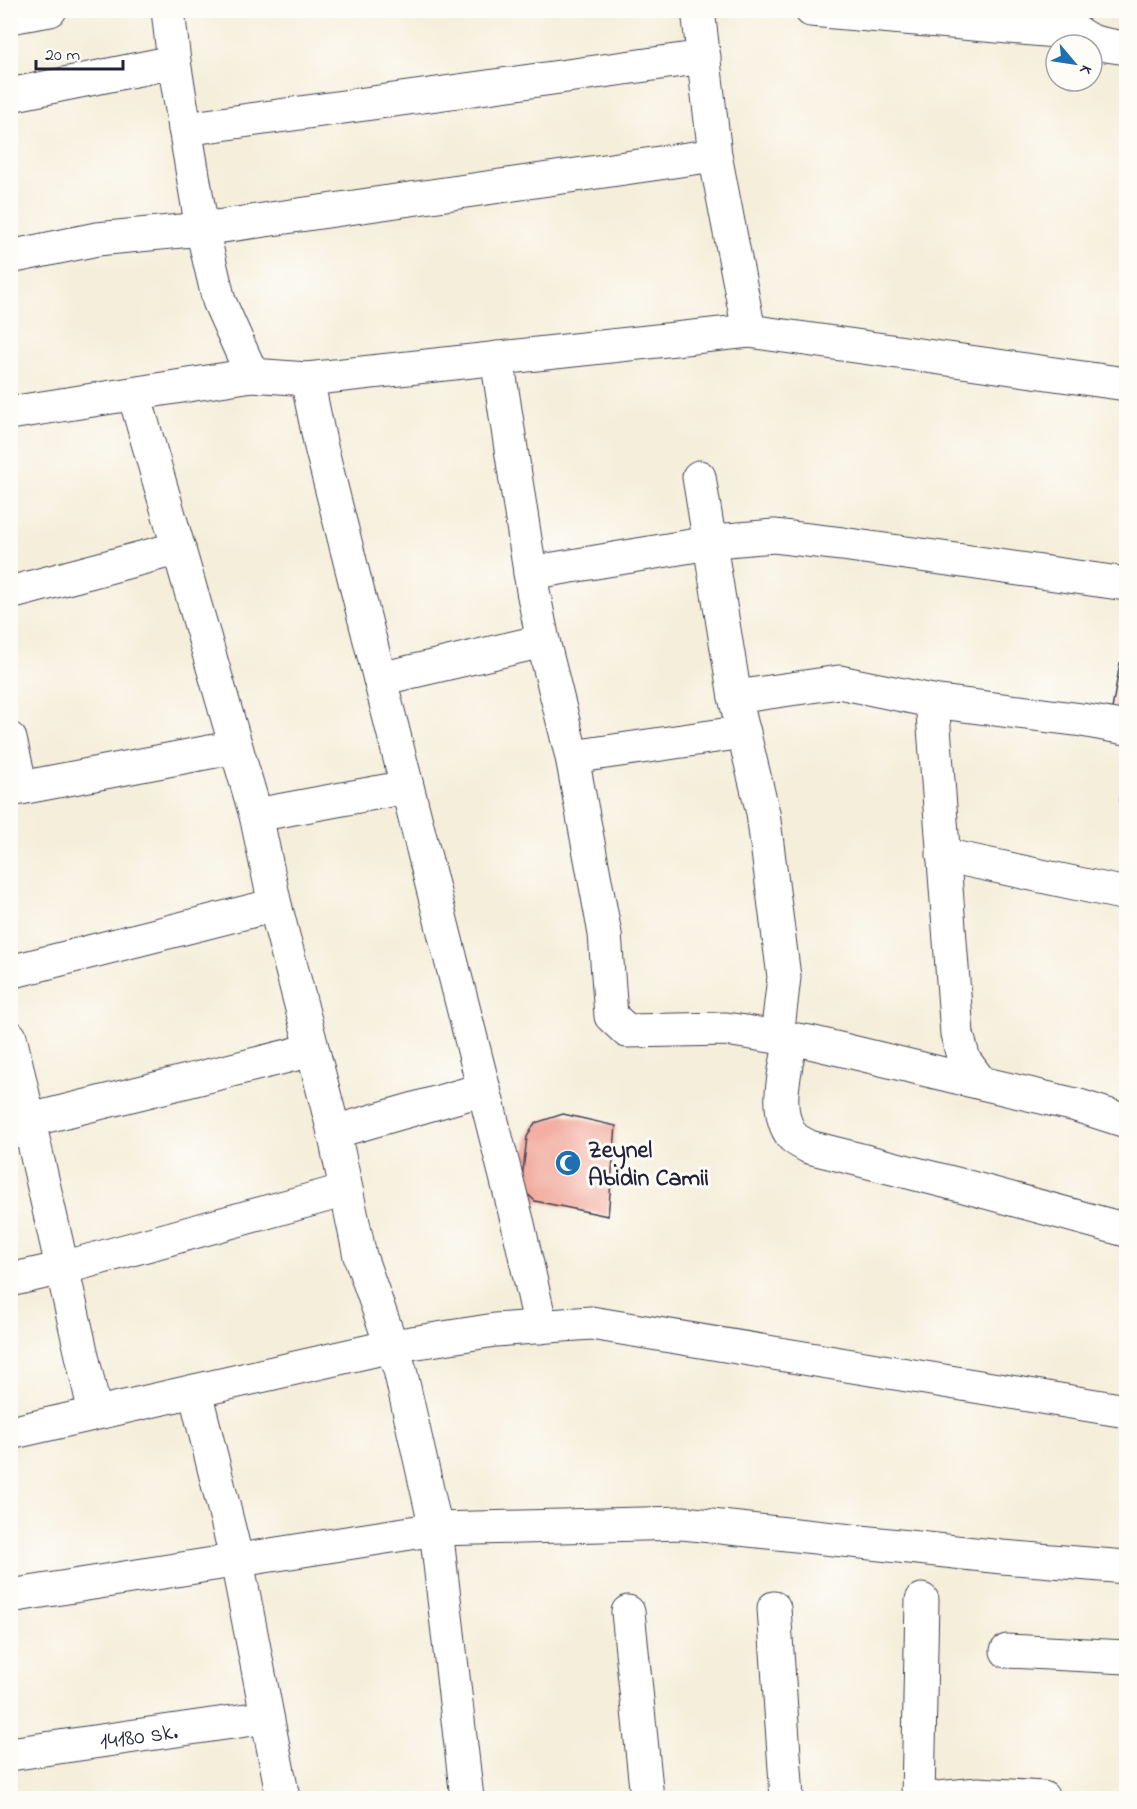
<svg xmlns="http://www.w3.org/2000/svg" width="1137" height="1809" viewBox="0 0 1137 1809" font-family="'Indie Flower',sans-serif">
	<rect width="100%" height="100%" fill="#fdfcf7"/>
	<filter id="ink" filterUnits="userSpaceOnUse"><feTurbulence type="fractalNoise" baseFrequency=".0167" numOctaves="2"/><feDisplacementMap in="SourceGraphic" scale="12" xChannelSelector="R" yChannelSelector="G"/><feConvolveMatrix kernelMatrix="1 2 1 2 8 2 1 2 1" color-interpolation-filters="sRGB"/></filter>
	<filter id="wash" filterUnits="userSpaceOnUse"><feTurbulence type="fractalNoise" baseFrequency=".008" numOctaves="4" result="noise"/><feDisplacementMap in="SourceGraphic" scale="24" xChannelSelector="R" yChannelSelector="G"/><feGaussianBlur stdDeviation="1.35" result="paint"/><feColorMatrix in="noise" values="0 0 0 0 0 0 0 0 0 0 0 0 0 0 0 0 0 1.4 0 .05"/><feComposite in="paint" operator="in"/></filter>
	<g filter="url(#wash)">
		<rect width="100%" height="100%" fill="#f5eeda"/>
		<g id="blocks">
			<g fill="#f19f91">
				<path d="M1120,663l6,2v53l-15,-3z"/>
				<path d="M1125,774h1v28l-6,-1z"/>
				<path d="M563,1114l53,12 -8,90 -73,-15 -14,-13 6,-51 8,-14z"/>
			</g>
		</g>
	</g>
	<g filter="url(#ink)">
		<use href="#blocks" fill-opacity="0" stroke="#424153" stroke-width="1.5"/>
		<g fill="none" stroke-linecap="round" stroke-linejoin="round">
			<g stroke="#424153" stroke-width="35">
				<g id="street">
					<path d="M168,10l6,52 28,167 17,72 33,74"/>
					<path d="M698,10l17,145 34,176"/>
					<path d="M811,10l267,23c14,12 31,12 48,15"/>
					<path d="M10,17l40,-7"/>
					<path d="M10,95l164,-33"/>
					<path d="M185,129l519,-72"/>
					<path d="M10,257l87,-18 105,-10 513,-74"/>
					<path d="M497,358l36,233 10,50 29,116 33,177 6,82 16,15 99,-2 84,13 171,41"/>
					<path d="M307,379l14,68 197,777 23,103"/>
					<path d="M134,394l102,353"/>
					<path d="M10,413l242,-38 55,4 442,-48 377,53"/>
					<path d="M699,477l36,220 28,116 21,164 -7,60"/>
					<path d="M530,573l197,-33 47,-4 68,8 284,40"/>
					<path d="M10,593l169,-45"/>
					<path d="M380,679l163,-38"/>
					<path d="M735,697l104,-15 93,19 150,19 44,8"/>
					<path d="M932,701l25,333 7,26 17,23 95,22 50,16"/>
					<path d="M10,739l11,48"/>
					<path d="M572,757l172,-25"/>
					<path d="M10,790l226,-43 20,68 19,90 59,227 26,124 40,114 36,159 31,269"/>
					<path d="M256,815l151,-28"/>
					<path d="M943,855l183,39"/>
					<path d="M10,972l265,-67"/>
					<path d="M10,1037l85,376"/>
					<path d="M791,1039c-5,30 -19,72 2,98 4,4 11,7 16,10l155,39 162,44"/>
					<path d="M10,1125l302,-75"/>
					<path d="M334,1132l150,-43"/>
					<path d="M10,1280l53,-12 283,-78"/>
					<path d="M195,1391l42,170 46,237"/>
					<path d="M10,1433l382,-87 103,-16 96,-7 535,88"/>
					<path d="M10,1596l426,-67 247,-6 319,34 124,10"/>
					<path d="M774,1608l13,190"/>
					<path d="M628,1612l19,186"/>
					<path d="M1007,1651l119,6"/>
					<path id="s1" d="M10,1754l257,-37"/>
					<path d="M918,1798l4,-198"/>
					<path d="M938,1798l40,-4 65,4"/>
				</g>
			</g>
			<use href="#street" stroke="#fff" stroke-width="33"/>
		</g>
	</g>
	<defs>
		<g id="mosque-disc" transform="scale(1.35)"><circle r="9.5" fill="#1f6fb2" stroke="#fdfcf7"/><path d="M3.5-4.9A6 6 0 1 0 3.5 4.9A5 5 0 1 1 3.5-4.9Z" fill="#fff"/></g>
	</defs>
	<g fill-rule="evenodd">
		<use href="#mosque-disc" x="568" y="1163"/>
	</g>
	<g text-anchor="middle" stroke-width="6" stroke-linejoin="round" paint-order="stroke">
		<g font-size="24" font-weight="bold" fill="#22223b" stroke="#fdfcf7" text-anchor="start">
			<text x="588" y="1157">Zeynel<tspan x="588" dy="28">Abidin Camii</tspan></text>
		</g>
		<g font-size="24" fill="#22223b" stroke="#fdfcf7">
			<text dy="8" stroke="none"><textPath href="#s1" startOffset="130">14180 sk.</textPath></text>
		</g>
	</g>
	<rect width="1137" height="1809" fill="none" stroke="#fdfcf7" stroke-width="36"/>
	<g transform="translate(1074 63) rotate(119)"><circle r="28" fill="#fdfcf7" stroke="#a5a5ac" stroke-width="1.5"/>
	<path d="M0-4.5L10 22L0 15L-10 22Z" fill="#1f6fb2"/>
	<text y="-9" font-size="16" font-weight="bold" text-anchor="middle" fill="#22223b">K</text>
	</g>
	<path d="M36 60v9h87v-9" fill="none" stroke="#22223b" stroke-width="3"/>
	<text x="45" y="60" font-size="18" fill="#22223b" stroke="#fdfcf7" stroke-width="4.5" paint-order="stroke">20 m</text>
</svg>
